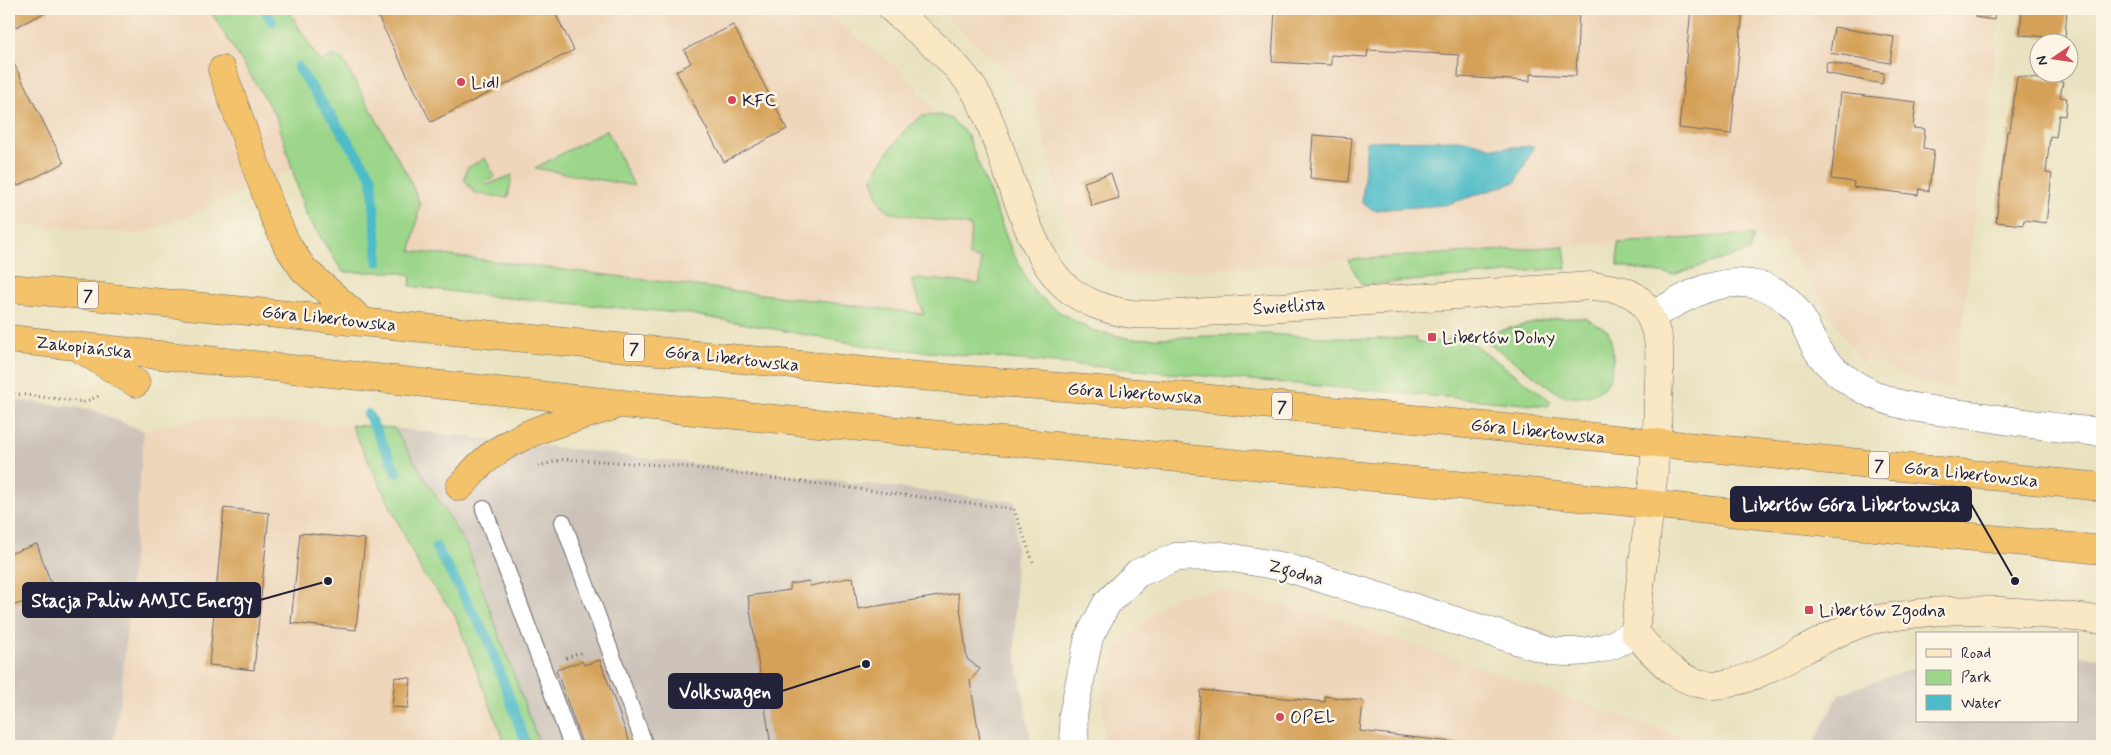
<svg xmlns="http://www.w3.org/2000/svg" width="2111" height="755" viewBox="0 0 2111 755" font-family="Mynerve,sans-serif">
	<rect width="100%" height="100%" fill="#fcf5e5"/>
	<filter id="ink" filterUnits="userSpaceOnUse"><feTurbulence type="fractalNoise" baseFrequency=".02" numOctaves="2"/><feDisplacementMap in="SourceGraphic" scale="10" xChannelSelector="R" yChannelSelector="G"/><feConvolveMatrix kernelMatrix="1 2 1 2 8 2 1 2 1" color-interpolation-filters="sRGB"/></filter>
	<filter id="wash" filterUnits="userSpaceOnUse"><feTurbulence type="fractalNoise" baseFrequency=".0096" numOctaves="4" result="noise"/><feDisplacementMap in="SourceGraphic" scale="20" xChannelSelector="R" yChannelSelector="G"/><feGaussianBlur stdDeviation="1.12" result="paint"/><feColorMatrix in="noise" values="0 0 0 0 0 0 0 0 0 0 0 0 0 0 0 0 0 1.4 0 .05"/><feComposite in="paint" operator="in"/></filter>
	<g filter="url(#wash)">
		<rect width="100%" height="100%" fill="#e9e2c0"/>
		<g fill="#eed6bb">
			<path d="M9,9h200l68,109 15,51 -134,59 -22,6 -127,-11z"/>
			<path d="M288,9h532l78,59 53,61 37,67 5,134 -594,-78z"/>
			<path d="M938,9h1062l-45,380 -42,-10 -46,-21 -5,6 -81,-126 -11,11 -16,-15 -631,41 -37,-20 -28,-58 -25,-102z"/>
			<path d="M199,418l152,7 72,149 31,39 52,133h-393l9,-60 22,-255z"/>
			<path d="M1214,590l115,26 378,130h-603l-1,-57 12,-35 29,-33 30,-25z"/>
		</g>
		<g fill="#ccc2b9">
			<path d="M9,399l81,10 54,22 -22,255 -9,60h-104z"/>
			<path d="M394,428l622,74 -1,148 17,96h-492l-73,-199z"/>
			<path d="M2077,656l25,2v88h-290l27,-52 78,-27v54h160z"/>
		</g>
		<g fill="#9bd68a" stroke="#5e7c62">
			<path d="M209,9h79l32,53 13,-7 10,5 65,116 12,28 -9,47 513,63 -13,-34 6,-2 63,6 1,-25 -12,-2 2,-31 -83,-14 -9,-11 -7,-22 7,-14 24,-33 19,-16 18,-1 11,4 16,15 44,115 23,43 24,19 33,19 41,9 132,-5 99,5 53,-1 1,5 31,-2v-3h17l86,63 -3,5 -675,-59 -183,-33 -204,-18 -76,-10 1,-11 -15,-3h-53l-37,-57 -29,-97z"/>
			<path d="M607,130l27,56 -99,-18 71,-38z"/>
			<path d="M485,158l10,19 -10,6 2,2 25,-10 -4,23 -34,-5 -10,-14 3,-11z"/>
			<path d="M1754,234l-4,17 -78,24 -54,-9v-23z"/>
			<path d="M1564,246l3,22 -205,17 -14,-25z"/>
			<path d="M1557,318h28l23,13c13,40 2,73 -46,65l-84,-61z"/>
			<path d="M351,425l43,3 73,119 73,199h-34l-52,-133 -31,-39z"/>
		</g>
		<path fill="#4ebbc8" stroke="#386e82" d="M1465,140l28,8 41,-2 -18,36 -71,23 -72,5 -11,-8 5,-61z"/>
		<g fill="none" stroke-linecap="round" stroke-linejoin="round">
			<g stroke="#4ebbc8" stroke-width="10">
				<path d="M264,9l8,12"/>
				<path d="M298,67l74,110 6,85"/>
				<path d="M368,414l29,59"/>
				<path d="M436,547l52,92 39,107"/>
			</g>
		</g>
		<g id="blocks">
			<g fill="#d5a159">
				<path d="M9,9h43l-38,19 -1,7 -4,2z"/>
				<path d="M374,9h179l21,41 -143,72z"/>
				<path d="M1275,9h304l-3,67 -46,-2v7l-72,-4 1,-22 -91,-5 -1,7 -36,-2v10l-59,-3z"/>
				<path d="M1691,9h52l-12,125 -52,-6z"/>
				<path d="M1977,9h18l-1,11 -19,-3z"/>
				<path d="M2022,9h45l-2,29 -45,-3z"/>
				<path d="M733,25l54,104 -63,33 -48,-91 15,-8 -7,-13z"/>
				<path d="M1834,27l60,10 -4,26 -60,-10z"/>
				<path d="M9,54l55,109 -46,23 -9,-17z"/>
				<path d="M1827,62l57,11 -2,11 -57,-11z"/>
				<path d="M2017,76l46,6 -3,15 7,1 -2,18 -6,-1 -3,22 -6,-1 -4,37 6,1 -6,49 -22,-3 -1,5 -27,-3 11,-91h3z"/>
				<path d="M1841,93l75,9 -3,26 12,1 -2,19 11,2 -5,41 -10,-2 -1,6 -65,-8 1,-5 -23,-3z"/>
				<path d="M1313,135l39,3 -4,44 -38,-4z"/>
				<path d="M1111,173l8,25 -27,8 -8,-24z"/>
				<path d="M224,508l45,5 -15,157 -45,-5z"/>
				<path d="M300,533l65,6 -9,91 -65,-7z"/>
				<path d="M37,544l17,48 -45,15v-53z"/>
				<path d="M853,577l5,32 100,-16 9,66 13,10 -10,12 11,65h-210l-23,-150 42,-6v-6l19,-3 1,5z"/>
				<path d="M600,660l31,86h-48l-27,-76 26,-9 2,4z"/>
				<path d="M395,677l16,1 -3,30 -16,-1z"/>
				<path d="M1201,690l124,12v-6l38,5 -3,30 125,15h-289z"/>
			</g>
		</g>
	</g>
	<g filter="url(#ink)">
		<use href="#blocks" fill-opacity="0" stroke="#68656a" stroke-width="1"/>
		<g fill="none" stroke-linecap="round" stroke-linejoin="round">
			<g stroke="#68656a" stroke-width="18">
				<g id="lane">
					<path d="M484,509l88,237"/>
					<path d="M563,522l82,224"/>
				</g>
			</g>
			<g stroke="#68656a" stroke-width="29">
				<g id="street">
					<path d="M1650,316c19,-9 38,-22 58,-28 34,-10 70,-6 91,26 8,13 12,28 21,40 15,20 34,32 57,42 31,14 68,15 101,20 41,6 83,13 124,16"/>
					<path d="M1075,746l-2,-31 16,-78 18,-34 31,-30 38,-16 46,-1 63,11 266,84c32,3 57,0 84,-18"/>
				</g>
			</g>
			<g stroke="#68656a" stroke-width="29">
				<path id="secondary" d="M892,9c29,25 69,55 87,89 28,53 44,151 87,189 17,15 43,24 66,27 15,1 30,0 45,0l414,-28c19,2 40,2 52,18 7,10 12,23 15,35 3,19 1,41 0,61 -1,78 -16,155 -23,233 22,24 44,53 80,52 35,-1 77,-30 108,-45 13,-7 28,-13 42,-18 10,-4 22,-4 33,-6 68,-12 136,-3 204,4"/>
			</g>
			<g stroke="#68656a" stroke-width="29">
				<g id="highway">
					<path d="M222,70l51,144 14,31 17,25 58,51"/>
					<path d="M9,288l897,87 285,22 911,90"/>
					<path d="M9,339l613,65 927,90 553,56"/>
					<path d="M81,349l55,34"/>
					<path d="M460,487c7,-7 13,-16 21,-23 36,-33 85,-43 130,-57"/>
				</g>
			</g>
			<g stroke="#68656a" stroke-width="3" stroke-dasharray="1 4" stroke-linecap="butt">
				<path d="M9,393l75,9 15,-6"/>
				<path d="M538,466l27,-7 113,7 336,43 19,53"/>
				<path d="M566,658l17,-6"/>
			</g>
			<use href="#lane" stroke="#fff" stroke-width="16"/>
			<use href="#street" stroke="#fff" stroke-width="28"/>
			<use href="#secondary" stroke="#fae7c3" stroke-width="28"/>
			<use href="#highway" stroke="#f3c26a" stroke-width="28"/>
		</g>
	</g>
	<g fill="#d1495b" stroke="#fcf5e5" stroke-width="2">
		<circle cx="461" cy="82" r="5"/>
		<circle cx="732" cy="100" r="5"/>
		<rect x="1427" y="332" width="10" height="10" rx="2.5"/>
		<rect x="1804" y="605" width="10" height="10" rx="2.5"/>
		<circle cx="1280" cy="717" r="5"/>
	</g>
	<g text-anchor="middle" stroke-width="5" stroke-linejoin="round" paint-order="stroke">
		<g fill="#fcf5e5" stroke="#63616e" stroke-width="1">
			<rect x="78" y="281.5" width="20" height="27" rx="4"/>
			<rect x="624" y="334.5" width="20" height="27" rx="4"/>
			<rect x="1272" y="392.5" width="20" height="27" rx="4"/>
			<rect x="1869" y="451.5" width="20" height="27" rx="4"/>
		</g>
		<g font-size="16" font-weight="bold" fill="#22223b">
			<text x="88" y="301">7</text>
			<text x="634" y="354">7</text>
			<text x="1282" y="412">7</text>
			<text x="1879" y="471">7</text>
		</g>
		<g font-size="18" fill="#22223b" stroke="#fcf5e5" text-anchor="start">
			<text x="471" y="88">Lidl</text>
			<text x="742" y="106">KFC</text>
			<text x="1442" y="343">Libertów Dolny</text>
			<text x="1819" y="616">Libertów Zgodna</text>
			<text x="1290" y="723">OPEL</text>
		</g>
		<g font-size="18" fill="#22223b" stroke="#fcf5e5">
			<text transform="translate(1289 306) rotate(-4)" y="6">Świetlista</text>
			<text transform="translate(329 318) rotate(6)" y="6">Góra Libertowska</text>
			<text transform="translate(84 347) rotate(6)" y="6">Zakopiańska</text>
			<text transform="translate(732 358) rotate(6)" y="6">Góra Libertowska</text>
			<text transform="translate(1135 393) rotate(4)" y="6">Góra Libertowska</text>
			<text transform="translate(1538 431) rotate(6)" y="6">Góra Libertowska</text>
			<text transform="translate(1971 474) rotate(6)" y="6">Góra Libertowska</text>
			<text transform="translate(1296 572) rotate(15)" y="6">Zgodna</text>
		</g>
	</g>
	<path fill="none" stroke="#22223b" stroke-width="2" d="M2015 581L1971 504M328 581L260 600M866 664L782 691"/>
	<g fill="#22223b" stroke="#fcf5e5" stroke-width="2">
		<circle cx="2015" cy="581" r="5"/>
		<circle cx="328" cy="581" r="5"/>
		<circle cx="866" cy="664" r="5"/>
	</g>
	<g fill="#22223b" stroke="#22223b" stroke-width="2">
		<rect x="1731" y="487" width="240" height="34" rx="5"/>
		<rect x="23" y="583" width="237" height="34" rx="5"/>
		<rect x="669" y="674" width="113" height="34" rx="5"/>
	</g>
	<g font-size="19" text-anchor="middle" font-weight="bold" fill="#fff">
		<text x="1851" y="511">Libertów Góra Libertowska</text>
		<text x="142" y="607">Stacja Paliw AMIC Energy</text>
		<text x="725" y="698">Volkswagen</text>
	</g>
	<rect width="2111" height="755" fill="none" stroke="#fcf5e5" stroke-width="30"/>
	<rect x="1916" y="632" width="162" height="90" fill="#fcf5e5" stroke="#a5a1a1"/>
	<rect x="1926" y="649" width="25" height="8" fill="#fae7c3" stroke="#a5a1a1"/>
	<text x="1961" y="658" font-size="15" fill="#22223b">Road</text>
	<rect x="1926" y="670" width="25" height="15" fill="#9bd68a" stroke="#a5a1a1"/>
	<text x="1961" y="682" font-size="15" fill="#22223b">Park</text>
	<rect x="1926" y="695" width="25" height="15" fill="#4ebbc8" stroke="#a5a1a1"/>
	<text x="1961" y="708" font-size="15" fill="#22223b">Water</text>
	<g transform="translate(2054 58) rotate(257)"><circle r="24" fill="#fcf5e5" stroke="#a5a1a1"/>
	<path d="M0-4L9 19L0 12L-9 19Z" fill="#d1495b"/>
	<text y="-8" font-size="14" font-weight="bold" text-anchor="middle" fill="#22223b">N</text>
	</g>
</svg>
